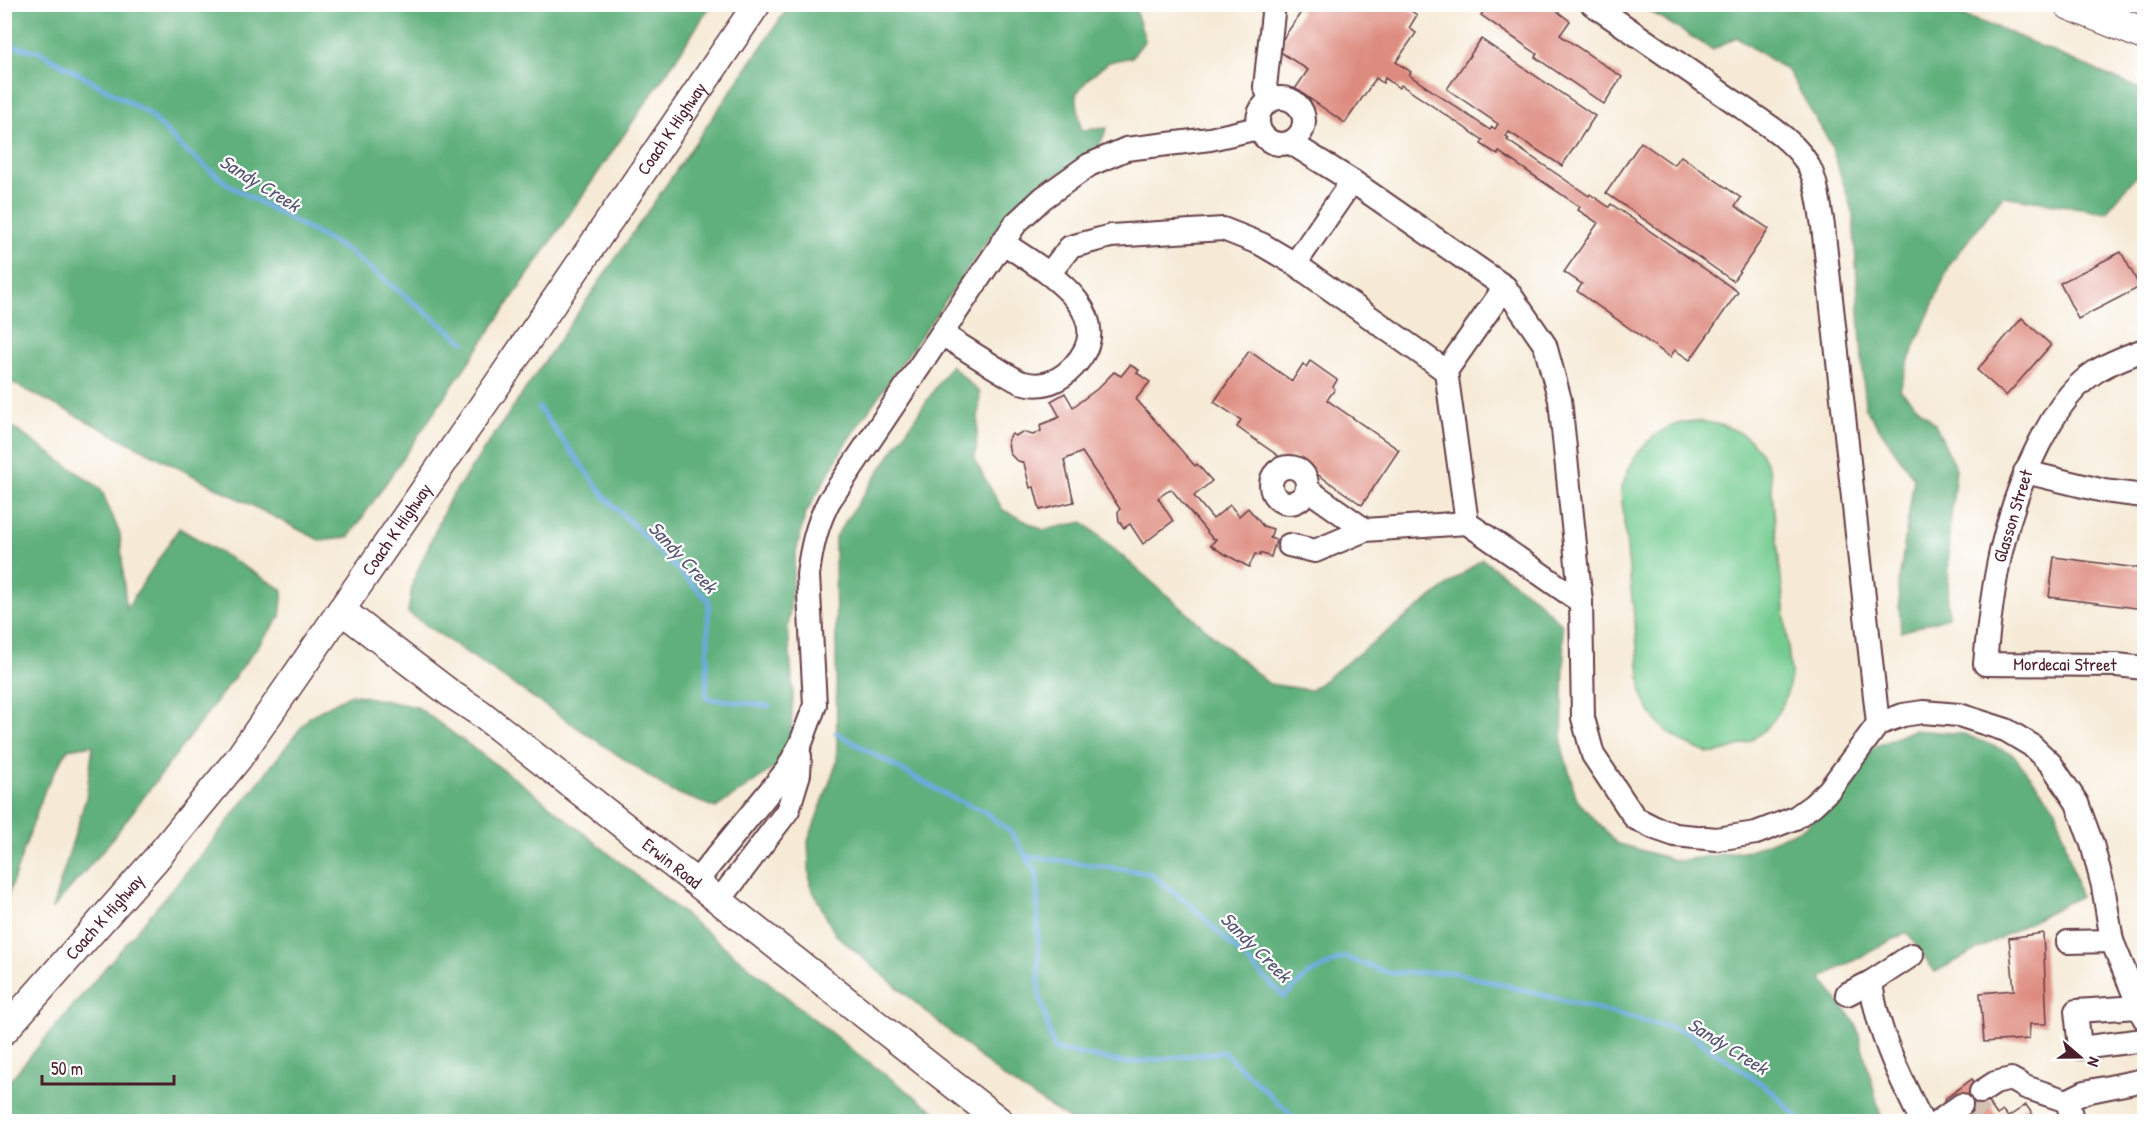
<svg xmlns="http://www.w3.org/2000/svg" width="2149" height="1126" viewBox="0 0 2149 1126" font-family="'Patrick Hand',sans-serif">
	<rect width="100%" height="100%" fill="#fff"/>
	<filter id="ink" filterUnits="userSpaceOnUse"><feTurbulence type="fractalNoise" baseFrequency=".0167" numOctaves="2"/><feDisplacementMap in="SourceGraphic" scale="12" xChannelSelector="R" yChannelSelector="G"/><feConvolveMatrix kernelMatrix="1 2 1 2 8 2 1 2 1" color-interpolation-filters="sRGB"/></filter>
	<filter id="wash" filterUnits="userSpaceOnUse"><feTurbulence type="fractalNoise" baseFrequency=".008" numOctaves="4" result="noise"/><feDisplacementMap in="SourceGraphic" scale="24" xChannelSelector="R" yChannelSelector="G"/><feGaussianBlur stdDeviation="1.35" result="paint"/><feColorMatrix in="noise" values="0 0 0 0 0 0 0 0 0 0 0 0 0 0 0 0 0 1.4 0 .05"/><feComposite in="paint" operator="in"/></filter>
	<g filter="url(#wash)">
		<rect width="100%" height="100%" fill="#f6ead6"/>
		<path fill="#74cc91" stroke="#5f765e" stroke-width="1.5" d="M1696,421c37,3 61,15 74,51l21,203c-5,35 -22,60 -56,73 -8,2 -19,7 -27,5 -6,-1 -12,-5 -17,-7 -25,-11 -40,-27 -49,-52l-21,-203c10,-38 34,-68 75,-70z"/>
		<g fill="#5fb07b" stroke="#546853" stroke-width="1.5">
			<path d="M5,4h706v1l-36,55 -326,477 -28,4 -314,-161 -2,1z"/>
			<path d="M790,5h344l11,35 -13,17 -23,5 -20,16 -13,16 5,36 26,-2 -8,18 -23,22 -31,11 -43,41 -155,221 -42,74 -10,42 -7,72 5,63 -2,43 -13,30 -62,43 -45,-17 -263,-178 5,-32 36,-81z"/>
			<path d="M1640,5h291l70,24 143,62v76l-38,45 -103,-16 -52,66 -43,100 -8,28 35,34 21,45 -7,67 -1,81 -47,15 -3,-44 16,-110 -49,-70 -12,-194 -22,-69 -43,-74 -52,-34 -23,13z"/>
			<path d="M951,365l29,28 -5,68 28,49 40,20 40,-8 186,162 42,6 171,-131 55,41 25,25 2,31 -2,91 15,53 39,43 62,18 72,-11 56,-23 33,-36 33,-43 41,-18 51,4 49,20 43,55 24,87 -145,76 -28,-40 -86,46 35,46 24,89 4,8 -810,1 -70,-44 -169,-144 -25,-49 -2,-44 29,-79 -2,-225z"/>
			<path d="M8,424l93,65 19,45 6,75 53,-81 104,62 -3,27 -174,230 -54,62 34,-111 7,-53 -25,4 -23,40 -40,115 -1,-478z"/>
			<path d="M351,694l66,13 112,82 322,260 97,72h-943v-35l207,-244 98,-126z"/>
		</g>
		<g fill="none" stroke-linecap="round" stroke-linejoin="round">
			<g stroke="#6caade" stroke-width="5">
				<path d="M4,44l36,8 108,61 32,33 50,40 118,65 116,91"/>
				<path d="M539,408l67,90 103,103 -3,97 63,8"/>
				<path d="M836,733l116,65 30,12 29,22 26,42 2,118 15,57 72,14 98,-11 75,70"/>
				<path d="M1027,856l122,17 45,35 90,89 24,-22 36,-18 45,16 64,-1 234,60 86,60 29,30"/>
			</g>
		</g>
		<g id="blocks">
			<g fill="#de8b7f">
				<path d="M1293,4h108l16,11 -8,13 7,5 -20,29 15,10 -2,3 81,55 2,-3 3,2 3,-5 -51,-35 34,-50 114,77 -33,50 -53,-34 -3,4 3,2 -2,2 82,56 1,-2 19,13 2,-3 127,88 -48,68 -15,-10 -5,7 -93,-66 5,-7 -18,-12 34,-49 -20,-13 2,-3 -81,-55 -1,3 -17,-11 2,-4 -82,-55 -2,3 -14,-10 -2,5 -7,-5 -31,45 -39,-27 -2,3 -11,-7 15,-22 -32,-21 26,-38z"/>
				<path d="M1488,4h59l23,17 -10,14 62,42 -18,27 -69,-47 2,-3 -56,-39z"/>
				<path d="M1641,142l33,23 7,-9 60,42 -6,8 34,23 -36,52 -127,-88z"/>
				<path d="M2121,252l19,35 -62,32 -18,-36z"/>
				<path d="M2022,318l29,27 -45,51 -29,-26z"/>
				<path d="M1249,351l43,30 11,-17 3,3 4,-6 27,19 -4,7 2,2 -8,11 72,50 -37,55 -71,-49 -4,6 -50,-35 4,-7 -27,-18z"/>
				<path d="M1130,365l9,5 -2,3 13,9 -14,17 59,67 2,-2 15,17 -18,15 19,23 17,-14 9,11 9,-8 15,18 10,3 -3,9 6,2 -5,17 -11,-4v3l-5,-2 -6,13 -28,-15 -10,-7 5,-6 -4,-1 -41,-49 -13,9 15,23 -30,23 -13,-20 -6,4 -5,-7 -1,-9 2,-3 -38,-57 -18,8 10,42 -34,8 -6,-23 -4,1 -6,-25 -8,-3 -6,-6 -2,-11 1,-5 3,-4 3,2 7,-4 11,3 8,-4 -1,-6 20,-8 -9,-16 14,-8 8,14 24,-18 17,-17 7,4z"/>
				<path d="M2054,557l90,12v40l-95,-12z"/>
				<path d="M2043,933l4,91h-17l-1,15 -45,3 -4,-49 34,-3 -5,-52z"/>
				<path d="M1972,1079l25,36 6,-4 5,6 18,-12 12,17h-66l-16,-24 -8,5 -3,-4z"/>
			</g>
		</g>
	</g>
	<g filter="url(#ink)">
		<use href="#blocks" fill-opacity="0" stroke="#643d45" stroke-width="1.5"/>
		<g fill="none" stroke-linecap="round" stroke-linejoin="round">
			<path stroke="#d4c1b4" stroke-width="22" stroke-dasharray="22 11" stroke-linecap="butt" d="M1966,1113l20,-14"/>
			<g stroke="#643d45" stroke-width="26">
				<g id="minor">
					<path d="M1592,4l180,124c43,31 43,49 51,98l55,498"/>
					<circle cx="1281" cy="121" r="23"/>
					<path d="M1271,100l-6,-13 9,-83"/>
					<path d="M1291,143l61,38 153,106 40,58 15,55 21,202 2,116 10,37 42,63 20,10 20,7 41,4 40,-6 39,-15 18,-13 16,-15 49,-66 25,-9 20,-3 36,3 47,15 25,15 20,19 26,39 15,41 11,42 9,55 32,77"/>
					<path d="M1295,264l57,-83"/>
					<path d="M1049,274l21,-27 41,-11 112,-7 38,15 34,20 151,107"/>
					<path d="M1505,287l-59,84 21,152 114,79"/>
					<path d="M942,334c20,13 41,26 62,39 6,3 13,9 20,10 19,5 36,-2 49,-16 52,-54 -33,-99 -71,-125"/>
					<path id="s1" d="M2144,350c-16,6 -34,12 -49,22 -26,17 -42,45 -56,72 -36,72 -47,140 -54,220l132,1 27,3"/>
					<circle cx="1289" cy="485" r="18"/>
					<path d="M2025,472l79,19 40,5"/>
					<path d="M1307,489l58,41"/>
					<path d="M1289,545l26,6 50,-21 102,-7"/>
					<path d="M695,883l92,-113 14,-27 14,-38 -7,-130c3,-26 8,-50 21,-74l187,-278 27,-25 46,-33 37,-16 84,-10 48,-11"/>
					<path d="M719,901l69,-91 11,-36 1,-18"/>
					<path d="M2068,942l44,-1"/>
					<path d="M1871,982c6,50 29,95 51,140"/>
					<path d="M1847,994l24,-12 41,-27"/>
					<path d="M2139,1007l-63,4 4,37 64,-8"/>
					<path d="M1981,1092l14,-9 16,-4 14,8 42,14 18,-9 59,-12"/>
					<path d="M2067,1101l6,21"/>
					<path d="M1938,1122l23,-17"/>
				</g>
			</g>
			<g stroke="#643d45" stroke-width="30">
				<g id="major">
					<path id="s2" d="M341,610l110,84 29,19 521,409"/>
					<path id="s3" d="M4,1031l152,-172 82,-100 259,-374 260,-381"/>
				</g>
			</g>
			<g stroke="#643d45" stroke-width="34">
				<path id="highway" d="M2070,4l74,30"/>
			</g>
			<use href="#minor" stroke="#fff" stroke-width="22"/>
			<use href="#major" stroke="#fff" stroke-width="27"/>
			<use href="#highway" stroke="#fff" stroke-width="32"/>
		</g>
	</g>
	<g text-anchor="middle" stroke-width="4.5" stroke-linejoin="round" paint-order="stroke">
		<g font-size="18" fill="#4a1f2b" stroke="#fff">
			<text dy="6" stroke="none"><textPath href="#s3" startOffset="1124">Coach K Highway</textPath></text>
			<text transform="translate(2013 516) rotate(-73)" y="6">Glasson Street</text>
			<text dy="6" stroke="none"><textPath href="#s3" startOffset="638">Coach K Highway</textPath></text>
			<text dy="6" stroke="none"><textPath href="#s1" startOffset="454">Mordecai Street</textPath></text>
			<text dy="6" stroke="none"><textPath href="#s2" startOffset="417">Erwin Road</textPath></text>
			<text dy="6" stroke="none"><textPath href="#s3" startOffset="152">Coach K Highway</textPath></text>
		</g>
		<g font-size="20" font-style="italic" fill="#585773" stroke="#fff">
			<text transform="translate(260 183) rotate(32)" y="7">Sandy Creek</text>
			<text transform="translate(683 557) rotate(47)" y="7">Sandy Creek</text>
			<text transform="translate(1256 947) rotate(45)" y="7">Sandy Creek</text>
			<text transform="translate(1728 1046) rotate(32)" y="7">Sandy Creek</text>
		</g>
	</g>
	<rect width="2149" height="1126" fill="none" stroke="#fff" stroke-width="24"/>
	<g transform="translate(2080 1057) rotate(110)" stroke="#ffffff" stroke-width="4.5" paint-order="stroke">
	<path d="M0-4.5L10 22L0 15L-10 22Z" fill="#4a1f2b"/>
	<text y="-9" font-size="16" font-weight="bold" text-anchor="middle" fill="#4a1f2b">N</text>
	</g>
	<path d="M42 1075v9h132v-9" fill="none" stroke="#4a1f2b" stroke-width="3"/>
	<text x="51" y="1075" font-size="18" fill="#4a1f2b" stroke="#ffffff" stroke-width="4.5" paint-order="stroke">50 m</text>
</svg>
